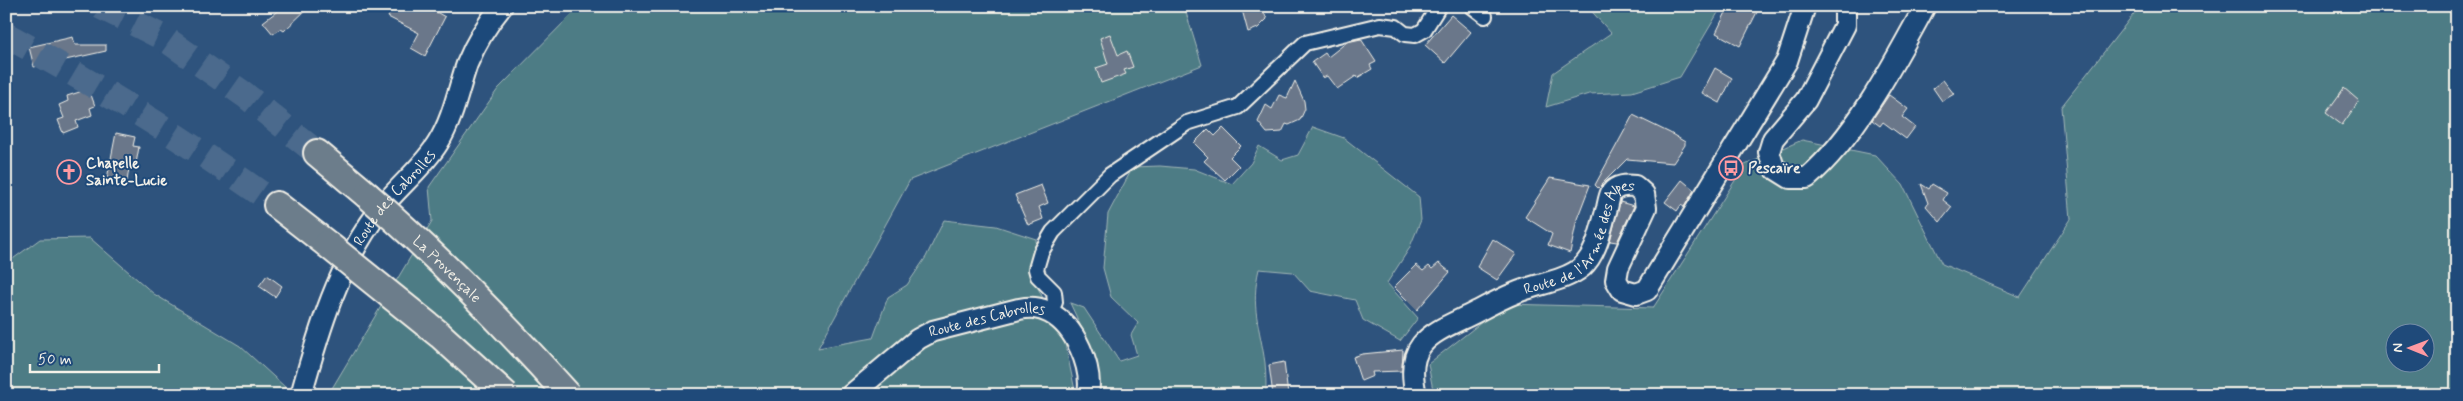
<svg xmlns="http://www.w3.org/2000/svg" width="2463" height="401" viewBox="0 0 2463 401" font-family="Mynerve,sans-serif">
	<rect width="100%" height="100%" fill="#2e537d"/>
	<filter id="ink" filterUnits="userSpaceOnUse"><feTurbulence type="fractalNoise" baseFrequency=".02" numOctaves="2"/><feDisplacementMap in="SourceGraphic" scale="10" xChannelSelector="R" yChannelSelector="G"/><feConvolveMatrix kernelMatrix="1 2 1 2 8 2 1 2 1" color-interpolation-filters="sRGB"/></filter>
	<g filter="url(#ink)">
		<g fill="#4e7c85" stroke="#a1b6b6" fill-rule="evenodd">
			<path d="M580,6h604l18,59 -292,115 -92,168 55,-10 15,-41 19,-12 19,-28 18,-37 52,6 40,13 2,49 27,56 11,51h-748l104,-174 -3,-34 69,-98z"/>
			<path d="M1587,6h135l-42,71 -48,15 -43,2 -43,13 7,-34 58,-40z"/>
			<path d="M2171,6h286v389h-1023l-6,-31 77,-60 148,4 92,-143 57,-25 73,15 28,30 39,79 78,33 51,-78 -10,-112 75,-96zM2396,334h30v30h-30z"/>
			<path d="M1313,127l31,11 75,59 2,23 -12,29 -22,34 31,35 -18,23 -37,-21 -8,-20 -45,-9 -17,-19 -34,-3c-9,38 1,58 6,94 1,10 1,21 1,32h-170l1,-34 -27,-58 14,5 35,53 18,-6 -6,-20 7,-12 -27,-26 -8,-29 5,-54 25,-47 27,-1 34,3 38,15 19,-21 8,-17 23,14 16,-5z"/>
			<path d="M90,238l64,56 86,52 45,41 -4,8h-275v-131l34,-25z"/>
		</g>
		<g fill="#6b778a" stroke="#f4f1e8">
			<path d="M284,6h26l-26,25 -3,-2 -8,5 -10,-12z"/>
			<path d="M394,6h32l19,11 -20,39 -14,-8 8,-15 -31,-16z"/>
			<path d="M1241,6h15l1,5 5,-2 5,10 -9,9 -10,4z"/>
			<path d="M1729,6h31l-20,40 -24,-13z"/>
			<path d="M1451,15l20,17 -26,31 -20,-18z"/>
			<path d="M1110,34l8,21 9,-4 6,16 -9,3 2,4 -25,9 -5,-15 12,-4 -8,-26z"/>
			<path d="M73,37l2,8h31v6l-72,16 -5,-20z"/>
			<path d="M1361,39l15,23 -6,3 2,4 -15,9 -1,-2 -19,13 -10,-13 -4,2 -11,-16 13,-9 3,4 19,-15z"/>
			<path d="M1715,68l17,10 -12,25 -18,-10z"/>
			<path d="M1943,80l11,14 -12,7 -9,-13z"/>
			<path d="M1295,81l9,20 1,8 -5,11 -11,5 -3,-1 -4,8 -15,1 -9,-11 8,-17 6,4 7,-14 8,3z"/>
			<path d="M2344,88l15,13 -17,24 -16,-12z"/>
			<path d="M89,89l6,17 -5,2 2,7 -16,6 2,6 -15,6 -5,-13 6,-2 -5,-13 9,-4 -1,-5z"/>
			<path d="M1889,95l19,14 -6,8 13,10 -9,12 -23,-17 -3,4 -8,-6z"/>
			<path d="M1633,115l37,18 15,9v3l-12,18 -46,-4 -29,29 -3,-3z"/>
			<path d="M1223,128l18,18 -11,11 9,9 -14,14 -21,-19 4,-4 -14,-14 14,-14 7,7z"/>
			<path d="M116,133l19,4 -2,9 6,1 -4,22 -6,-1 -3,20 -20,-4z"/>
			<path d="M1550,178l40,7 -13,34 -7,34 -22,-8 4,-11 -27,-17z"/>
			<path d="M1682,180l12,10 -10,17 -3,-2 -4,6 -12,-9z"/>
			<path d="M1921,184l8,5 3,-5 15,9 -4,7 9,7 -12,15 -14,-16 2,-3z"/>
			<path d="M1041,185l7,18 -9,4 4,12 -15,6 -13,-30z"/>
			<path d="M1620,202l14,4 -17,36 -7,-1z"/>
			<path d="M1493,239l23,15 -19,26 -20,-13z"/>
			<path d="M1439,263l11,9 -33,38 -23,-23 22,-22 7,6 6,-5 3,3z"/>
			<path d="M267,275l15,11 -7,11 -16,-11z"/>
			<path d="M1403,350l-1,21 -30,1 1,4 -12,5 -8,-24 9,-3z"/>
			<path d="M1284,362l4,33h-15l-4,-30z"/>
		</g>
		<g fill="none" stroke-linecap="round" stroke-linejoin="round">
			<g stroke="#4c6b8d" stroke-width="26" stroke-dasharray="26 13" stroke-linecap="butt">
				<path d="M100,6l64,32 81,57 72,58"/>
				<path d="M6,35c94,52 184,108 271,170"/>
			</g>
			<g stroke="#f4f1e8" stroke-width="18">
				<g id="street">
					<path d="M1472,6l13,10"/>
					<path d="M1050,313l5,-11 -1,-10 -16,-16 -2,-7 5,-17 12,-20 57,-57 77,-52 51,-16 67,-64 75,-18 16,2 9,7 10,1 9,-5 15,-24"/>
				</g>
			</g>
			<g stroke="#f4f1e8" stroke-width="24">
				<g id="secondary">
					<path d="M1845,6v19l-39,75 -33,39 -4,13 5,16 16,10h17c49,-42 87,-115 118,-172"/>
					<path id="s1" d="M301,395c18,-65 37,-130 78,-184 18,-24 43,-42 59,-68 15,-24 20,-53 29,-79 9,-22 20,-40 35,-58"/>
					<path id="s2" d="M851,395l67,-56 15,-8 86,-22c11,-2 20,-2 31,4 25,13 43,54 38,82"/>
					<path id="s3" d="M1416,395c-13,-55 18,-62 58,-82 18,-9 33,-18 52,-24 18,-6 42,-10 56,-22 16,-15 19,-40 25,-59 1,-4 2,-11 4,-15 6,-8 15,-8 24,-7l9,8 2,14 -28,60 -2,12 6,10 14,4 11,-4 140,-229 18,-55"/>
				</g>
			</g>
			<g stroke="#f4f1e8" stroke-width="30">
				<g id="highway">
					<path d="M317,153l50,42"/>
					<path d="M277,205l50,39"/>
				</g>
			</g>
			<use href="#street" stroke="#1f4a7a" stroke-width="14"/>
			<use href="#secondary" stroke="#1f4a7a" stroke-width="20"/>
			<use href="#highway" stroke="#6c7d8b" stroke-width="26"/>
			<g stroke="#f4f1e8" stroke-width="30" stroke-linecap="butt">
				<g id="highway-bridge">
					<path id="s4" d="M367,195c72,62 137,129 201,200"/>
					<path d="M327,244l113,91 66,60"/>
				</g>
			</g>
			<use href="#highway-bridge" stroke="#6c7d8b" stroke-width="26"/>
		</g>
	</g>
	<defs>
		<g id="bus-ring" transform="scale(1.25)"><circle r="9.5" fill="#1f4a7a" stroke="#ff9aa2" stroke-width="1.5"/><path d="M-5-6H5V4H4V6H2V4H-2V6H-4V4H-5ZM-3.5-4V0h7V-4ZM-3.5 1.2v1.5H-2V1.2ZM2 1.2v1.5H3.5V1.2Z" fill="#ff9aa2"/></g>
		<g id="church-ring" transform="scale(1.25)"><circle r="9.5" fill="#1f4a7a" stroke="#ff9aa2" stroke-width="1.5"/><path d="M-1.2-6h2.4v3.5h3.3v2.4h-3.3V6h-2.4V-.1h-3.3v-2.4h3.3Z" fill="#ff9aa2"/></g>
	</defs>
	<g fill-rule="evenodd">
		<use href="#bus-ring" x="1731" y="168"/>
		<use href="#church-ring" x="69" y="172"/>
	</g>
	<g text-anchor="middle" stroke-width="4" stroke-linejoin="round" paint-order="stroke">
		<g font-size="15" font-weight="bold" fill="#f4f1e8" stroke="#1f4a7a" text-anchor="start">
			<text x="86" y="168">Chapelle<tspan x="86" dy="17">Sainte-Lucie</tspan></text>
			<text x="1748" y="173">Pescaïre</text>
		</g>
		<g font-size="15" fill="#f4f1e8" stroke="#1f4a7a">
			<text dy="5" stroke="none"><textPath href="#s1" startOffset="221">Route des Cabrolles</textPath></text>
			<text dy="5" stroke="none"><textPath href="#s3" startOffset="254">Route de l'Armée des Alpes</textPath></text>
			<text dy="5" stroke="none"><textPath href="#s4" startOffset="109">La Provençale</textPath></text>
			<text dy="5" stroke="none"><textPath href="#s2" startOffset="160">Route des Cabrolles</textPath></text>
		</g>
	</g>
	<rect width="2463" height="401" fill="none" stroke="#1f4a7a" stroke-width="25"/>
	<rect x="12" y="12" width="2438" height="376" fill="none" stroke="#f4f1e8" stroke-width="2" filter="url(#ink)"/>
	<g transform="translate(2410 348) rotate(271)"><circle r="24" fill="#1f4a7a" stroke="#748da6"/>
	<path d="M0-4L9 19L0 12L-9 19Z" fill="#ff9aa2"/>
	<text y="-8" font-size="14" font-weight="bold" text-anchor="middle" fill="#f4f1e8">N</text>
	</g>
	<path d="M30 364v8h129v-8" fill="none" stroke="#f4f1e8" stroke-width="2.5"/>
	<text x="38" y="364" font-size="15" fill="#f4f1e8" stroke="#1f4a7a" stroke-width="4" paint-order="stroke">50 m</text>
</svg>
